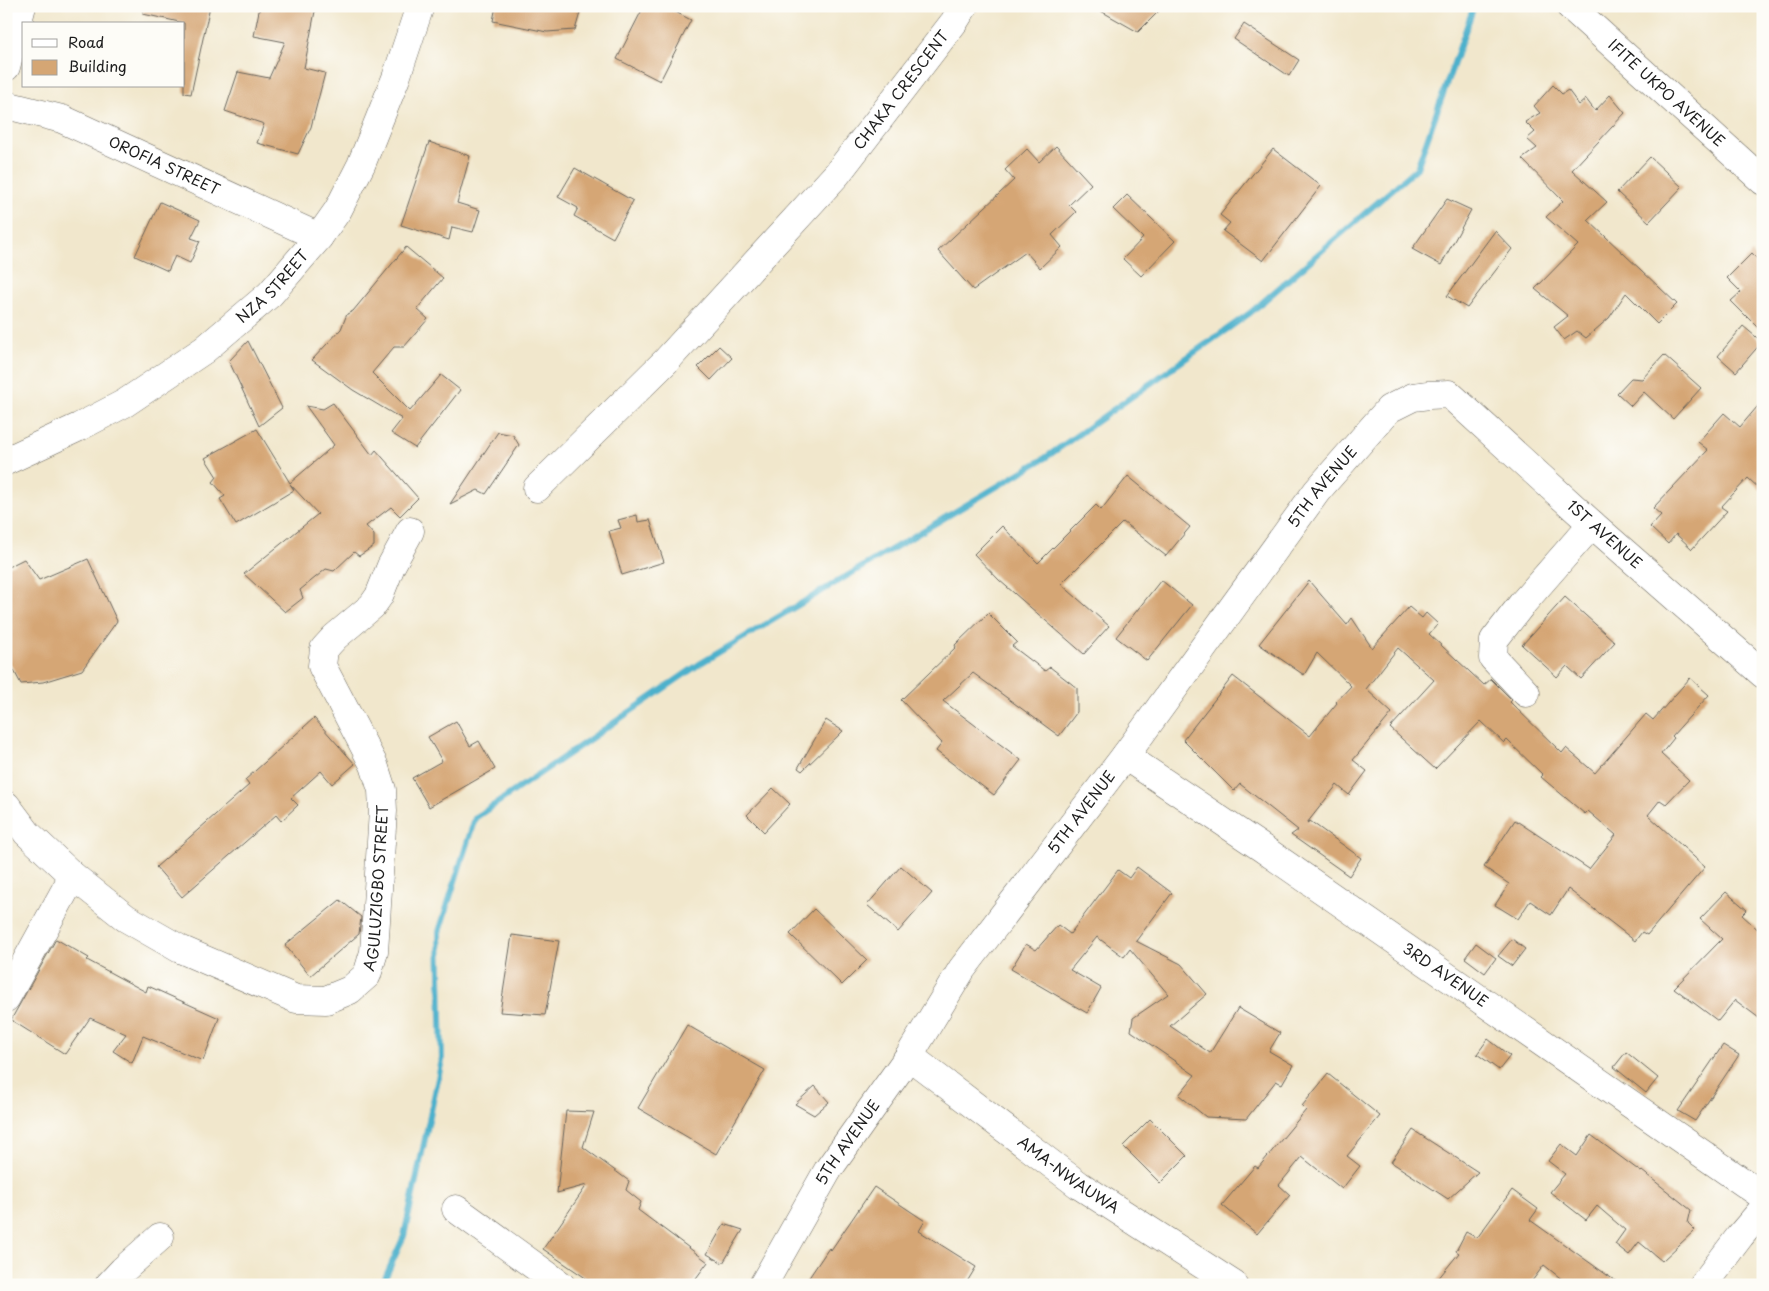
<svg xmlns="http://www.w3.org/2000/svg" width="1769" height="1291" viewBox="0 0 1769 1291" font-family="'Playpen Sans',sans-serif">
	<rect width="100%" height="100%" fill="#fdfcf7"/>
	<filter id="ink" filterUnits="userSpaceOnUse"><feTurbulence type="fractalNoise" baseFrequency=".02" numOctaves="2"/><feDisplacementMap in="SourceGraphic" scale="10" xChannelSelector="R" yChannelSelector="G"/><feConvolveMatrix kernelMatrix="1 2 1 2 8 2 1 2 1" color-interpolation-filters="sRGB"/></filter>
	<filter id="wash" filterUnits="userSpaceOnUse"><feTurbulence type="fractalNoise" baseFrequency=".0096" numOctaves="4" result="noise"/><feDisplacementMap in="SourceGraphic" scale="20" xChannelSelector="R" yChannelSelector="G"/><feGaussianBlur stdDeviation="1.12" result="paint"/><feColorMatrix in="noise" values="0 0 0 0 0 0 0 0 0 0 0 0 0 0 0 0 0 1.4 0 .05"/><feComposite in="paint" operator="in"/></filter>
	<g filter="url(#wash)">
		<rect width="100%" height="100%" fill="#f1e7cc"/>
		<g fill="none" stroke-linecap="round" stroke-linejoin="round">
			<path stroke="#4db1cc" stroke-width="6" d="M382,1285l22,-49 38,-176 -3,-128 36,-114 226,-155 344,-205 205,-145 167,-145 57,-162"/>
		</g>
		<g id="blocks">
			<g fill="#d5a674">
				<path d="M144,6h66l-19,88 -7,-1v-70l-41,-9z"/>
				<path d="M260,6h56l-12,62 21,5 -14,54 -13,27 -41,-11 7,-19 -39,-13 13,-39 31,6 16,-36 -31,-6z"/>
				<path d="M496,6h86l-7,24 -28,2 -54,-11z"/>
				<path d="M644,6h20l27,14 -31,61 -43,-22z"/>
				<path d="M1092,6h72l-26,26z"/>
				<path d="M1244,24l55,36 -10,16 -55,-37z"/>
				<path d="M1553,85l9,9 6,-4 11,15 7,-6 9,12 15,-16 15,18 -53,57 35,32 -19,18 89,84 -20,20 -31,-31 -17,25 -23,20 -9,-7 -13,9 -10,-13 14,-11 -33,-27 43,-44 -32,-28 17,-16 -41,-42 15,-11 -10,-9 8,-7 -10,-10 15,-9 -6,-7z"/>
				<path d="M429,142l41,14 -13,47 23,7 -7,22 -21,-5 -3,13 -48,-15z"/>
				<path d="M1056,146l35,38 -22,21 7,7 -24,23 10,12 -22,21 -14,-16 -53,38 -35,-39 76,-71 -9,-10 22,-21 12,13z"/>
				<path d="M1273,149l48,37 -58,75 -40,-30 7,-8 -10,-8z"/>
				<path d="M1650,157l32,30 -33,35 -32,-30z"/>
				<path d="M575,168l58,33 -20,37 -39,-22 4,-8 -20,-11z"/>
				<path d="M1127,195l48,46 -34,35 -18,-17 20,-21 -30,-29z"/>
				<path d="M1447,199l24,11 -30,55 -29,-16z"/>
				<path d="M160,202l40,18 -9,18 9,3 -10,22 -15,-7 -7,15 -33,-15z"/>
				<path d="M1495,231l17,18 -45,59 -20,-12z"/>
				<path d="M406,247l37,31 -26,31 11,10 -24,28h-10l-22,26 38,38 31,-36 19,15 -45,58 -24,-15 11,-14 -49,-29 -41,-30 29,-31 6,-15 6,-3z"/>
				<path d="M1752,253l11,12v68l-32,-32 10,-9 -14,-14z"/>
				<path d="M1743,326l19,16 -26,30 -18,-16z"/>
				<path d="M248,341l34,67 -23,18 -30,-65z"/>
				<path d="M719,346l13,12 -21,22 -13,-13z"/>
				<path d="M1664,355l37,33 -28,31 -29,-27 -13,14 -14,-13 14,-15 11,1z"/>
				<path d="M1763,400v92l-15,-14 -27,29 6,4 -35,38 -16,-15 -8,10 -18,-17 11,-12 -8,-7 55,-58 -10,-8 26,-29 16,14z"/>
				<path d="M333,403l39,52 4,-5 42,48 -18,18 -9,-9 -25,19 8,9v11l-15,10 -5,-4 -20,19 -8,-2 -26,21 3,8 -18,14 -41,-38 74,-60 -28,-30 4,6 -58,35 -16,-26 5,-3 -12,-14 4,-5 -12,-19 52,-29 33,54 44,-38 -28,-39 17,3z"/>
				<path d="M498,432l15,3 6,10 -33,49 -8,-4 -28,14z"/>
				<path d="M1128,476l62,51 -24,29 -43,-34 -62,62 48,42 -25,28 -85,-74 -25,-26 28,-28 36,37 58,-58 5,5z"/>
				<path d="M637,515l1,7 12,-2 14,42 -42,13 -13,-44 12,-3 -3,-8z"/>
				<path d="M24,559l15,21 49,-21 29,62 -35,49 -39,12 -22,2 -10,-19 -5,-1v-96z"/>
				<path d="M1161,580l31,25 -45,56 -31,-24z"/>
				<path d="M1309,581l38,44 5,-7 20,30 37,-41 13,11 4,-5 12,11 -9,10 55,51 7,-6 21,21 -2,2 52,51 4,-5 29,25 51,-59 7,6 37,-42 19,17 -37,41 2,2 -13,16 28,26 -23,24 -6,-4 -12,15 57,52 -58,68 -5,-3 -7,9 -67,-52 -17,26 -21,-14 -12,18 -23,-14 14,-21 -25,-17 31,-47 74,49 27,-34 -28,-24 -3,3 -44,-37 2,-2 -36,-35 -3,3 -23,-22 -46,48 -45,-41 44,-48 -36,-32 -32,41 26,24 -39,47 14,11 -18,24 -12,-10 -30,38 3,-2 51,37 -12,18 -58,-41 7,-5 -58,-46 -6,7 -51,-51 50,-64 77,60 27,-33 -1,-1 15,-16 -34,-33 -13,22 -45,-31z"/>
				<path d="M1565,597l50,45 -34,37 -14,-13 -10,11 -35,-32z"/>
				<path d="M988,613l29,29 -5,4 33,25 5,-4 27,21v24l-18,24 -86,-63 -30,28 78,59 -27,35 -58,-44 6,-8 -41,-43 55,-53 -1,-2z"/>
				<path d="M314,718l41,46 -23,20 -11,-13 -30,27 7,7 -17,16 -5,-6 -94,82 -26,-30 93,-82 -4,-5z"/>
				<path d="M826,720l17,11 -41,40 -4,-3z"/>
				<path d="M456,721l14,25 9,-5 16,28 -66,38 -17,-29 30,-17 -14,-24z"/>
				<path d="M773,788l17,16 -26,28 -17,-17z"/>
				<path d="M901,866l31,27 -34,39 -31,-27z"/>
				<path d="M1137,867l35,26 -36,48 45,23 26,30 -37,32 40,27 28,-45 42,25 -11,18 24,14 -11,19 -6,-3 -30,38 -40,-2 -27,-22 16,-20 -64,-44 2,-13 35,-24 -38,-45 -6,8 -27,-20 -27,33 31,18 -14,25 -76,-44 15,-25 10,6 22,-25 12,9 48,-64 11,8z"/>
				<path d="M1726,892l21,18 -5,5 21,19v87l-28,-21 -17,21 -44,-33 48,-49 -22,-20z"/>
				<path d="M340,900l21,17 -2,17 -49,42 -25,-31z"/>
				<path d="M814,909l53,51 -25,25 -52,-51z"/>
				<path d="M512,935l47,6 -14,74 -45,-3z"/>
				<path d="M56,939l33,19 -2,2 59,32 2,-6 71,32 -16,43 -60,-25 -11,27 -19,-12 13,-17 -36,-16 -25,36 -54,-34z"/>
				<path d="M1512,939l13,10 -13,17 -14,-10z"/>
				<path d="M1476,943l20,15 -11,15 -20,-15z"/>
				<path d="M687,1025l78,45 -49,84 -78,-46z"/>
				<path d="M1488,1039l22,17 -11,14 -22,-16z"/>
				<path d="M1723,1045l16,10 -44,66 -17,-10z"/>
				<path d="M1626,1052l32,26 -12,15 -32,-26z"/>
				<path d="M1328,1074l52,42 -33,40 13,10 -18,23 -40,-32 -23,28 11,10 -33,39 -35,-29 33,-39 3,2 48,-58 -4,-4z"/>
				<path d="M815,1086l14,16 -15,13 -19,-11z"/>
				<path d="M566,1111l28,1 -11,35 46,34 -3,9 15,12 -3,8 70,52 -17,23h-95l-53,-36 44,-64 -30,8z"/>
				<path d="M1150,1119l37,37 -27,27 -37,-37z"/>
				<path d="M1413,1130l65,42 -30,27 -57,-37z"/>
				<path d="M1591,1135l50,37 1,-1 49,39 -3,13 7,7 -33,31 -23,-19 -10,13 -14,-11 10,-14 -28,-24 -11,14 -36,-28 15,-18 -17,-13 13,-17 16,12z"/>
				<path d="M874,1187l51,34 -6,10 57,36 -11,18h-161l25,-37 2,2z"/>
				<path d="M1512,1190l26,19 -8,11 91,65h-52l-25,-20 -15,20h-96l26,-32 -3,-2 10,-19 11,6z"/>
				<path d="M724,1224l19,6 -20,33 -16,-9z"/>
			</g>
		</g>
	</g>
	<g filter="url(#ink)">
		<use href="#blocks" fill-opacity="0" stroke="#67635a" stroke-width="1"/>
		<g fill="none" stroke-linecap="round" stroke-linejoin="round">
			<g stroke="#67635a" stroke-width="29">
				<g id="minor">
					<path id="s1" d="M1570,6l193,175"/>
					<path d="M6,67l16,-61"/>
					<path id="s2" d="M6,105l56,14 257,118"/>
					<path id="s3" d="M6,461l73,-34 46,-24 79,-53 66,-56 49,-57 19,-27 23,-45 35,-87 24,-72"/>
					<path id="s4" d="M537,488l129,-127 171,-187 117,-152 10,-16"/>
					<path d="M1526,693l-33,-35 1,-18 28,-36 70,-80"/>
					<path id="s5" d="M1125,756l137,92 501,348"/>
					<path id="s6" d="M6,805l21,28 46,43 53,42 54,31 116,50 30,1 24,-10 17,-15 7,-23 9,-141 -1,-21 -8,-25 -52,-99 2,-17 11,-12 37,-31 7,-10 12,-30 19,-35"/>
					<path d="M6,998l67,-122"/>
					<path id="s7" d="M909,1056l170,129 155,100"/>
					<path d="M456,1209l105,76"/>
					<path d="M109,1285l14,-15 37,-33"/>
					<path id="s8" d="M763,1285l65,-115 81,-114 53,-87 163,-213 192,-265 72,-82 24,-12 16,-2 20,-1 143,130 171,150"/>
					<path d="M1703,1285l37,-49 23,-27"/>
				</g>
			</g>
			<use href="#minor" stroke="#fff" stroke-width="28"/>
		</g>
	</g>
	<g text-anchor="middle" stroke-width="4" stroke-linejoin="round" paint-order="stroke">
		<g font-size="15" fill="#1c1c1c" stroke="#fdfcf7">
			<text dy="5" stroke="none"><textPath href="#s4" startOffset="540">CHAKA CRESCENT</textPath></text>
			<text dy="5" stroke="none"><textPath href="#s1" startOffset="130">IFITE UKPO AVENUE</textPath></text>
			<text dy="5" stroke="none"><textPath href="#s2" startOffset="170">OROFIA STREET</textPath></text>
			<text dy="5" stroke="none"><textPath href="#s3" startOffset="321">NZA STREET</textPath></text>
			<text dy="5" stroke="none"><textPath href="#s8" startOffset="976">5TH AVENUE</textPath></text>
			<text dy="5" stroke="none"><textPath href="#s8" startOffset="1351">1ST AVENUE</textPath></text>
			<text dy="5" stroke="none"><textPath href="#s8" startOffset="571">5TH AVENUE</textPath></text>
			<text dy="5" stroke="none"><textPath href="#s6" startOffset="521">AGULUZIGBO STREET</textPath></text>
			<text dy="5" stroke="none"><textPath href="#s5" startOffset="388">3RD AVENUE</textPath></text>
			<text dy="5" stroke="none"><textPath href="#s8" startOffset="166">5TH AVENUE</textPath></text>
			<text dy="5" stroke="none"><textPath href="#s7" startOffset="199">AMA-NWAUWA</textPath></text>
		</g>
	</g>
	<rect width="1769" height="1291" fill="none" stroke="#fdfcf7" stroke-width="25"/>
	<rect x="22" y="22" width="162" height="65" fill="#fdfcf7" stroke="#a3a29f"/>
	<rect x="32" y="39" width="25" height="8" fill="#ffffff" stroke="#a3a29f"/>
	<text x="68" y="48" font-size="15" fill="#1c1c1c">Road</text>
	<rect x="32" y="60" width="25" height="15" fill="#d5a674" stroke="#a3a29f"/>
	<text x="68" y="72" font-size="15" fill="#1c1c1c">Building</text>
</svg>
